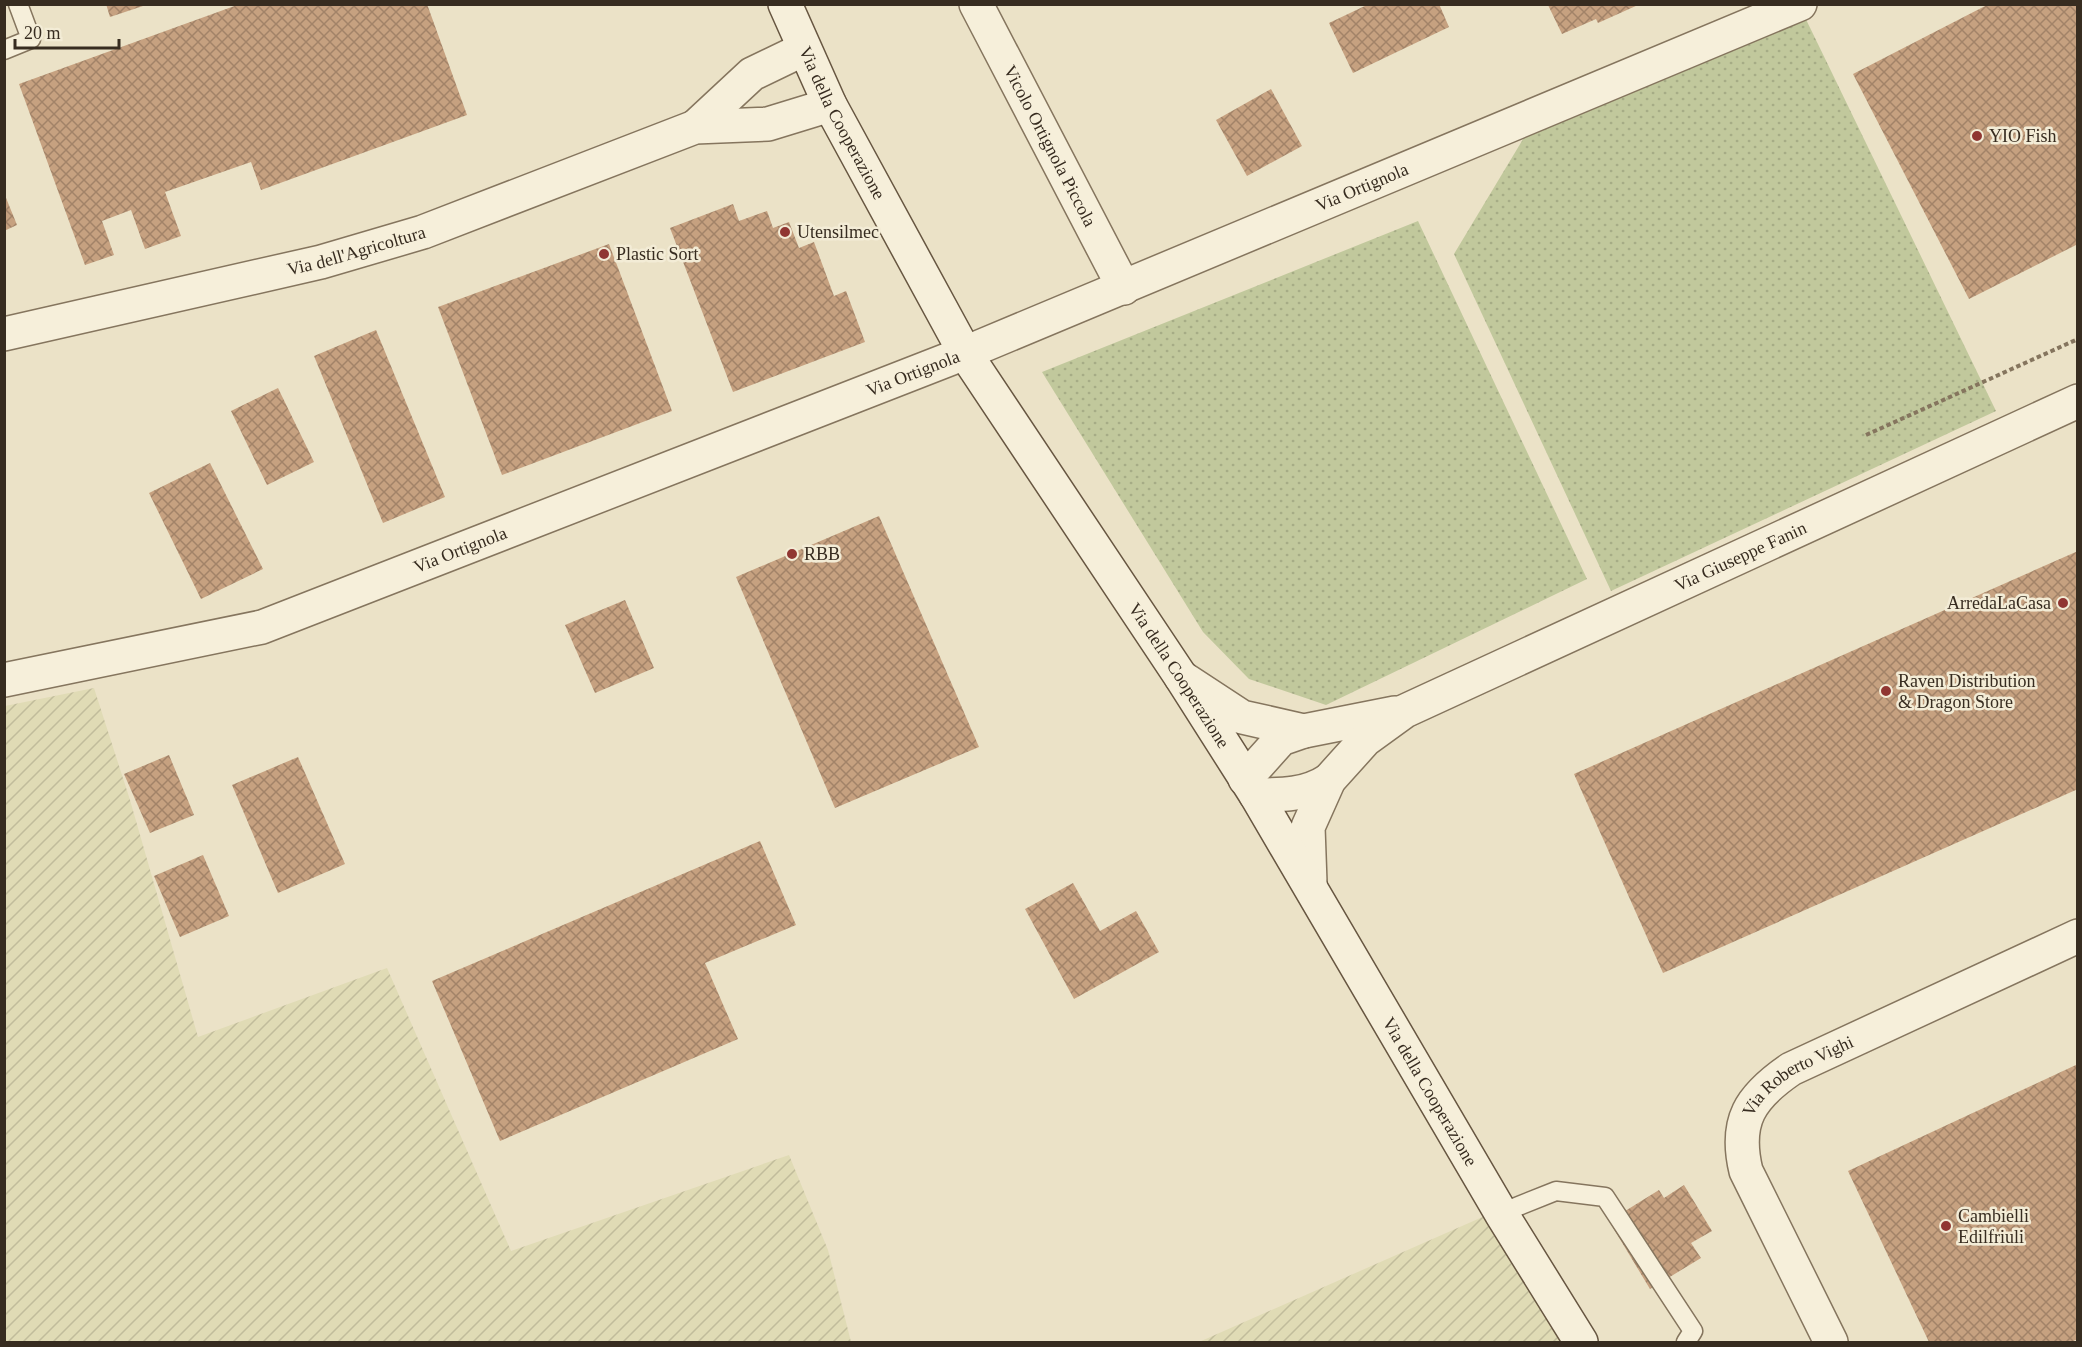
<svg xmlns="http://www.w3.org/2000/svg" width="2082" height="1347" viewBox="0 0 2082 1347" font-family="Georgia,serif">
	<defs>
		<pattern id="farmland-furrows" width="10" height="10" patternUnits="userSpaceOnUse" patternTransform="scale(1.5)"><rect width="10" height="10" fill="#e0dbb5"/><path d="M-1 1l2-2M0 10L10 0M9 11l2-2" fill="none" stroke="#c1bc9b"/></pattern>
		<pattern id="grass-dots" width="8" height="8" patternUnits="userSpaceOnUse" patternTransform="scale(1.5)"><rect width="8" height="8" fill="#c1c89c"/><path d="M2 2h.1M6 6h.1" fill="none" stroke="#a6ac86" stroke-width="1.8" stroke-linecap="round"/></pattern>
		<pattern id="building-cross-hatch" width="8" height="8" patternUnits="userSpaceOnUse" patternTransform="scale(1.5)"><rect width="8" height="8" fill="#c6a180"/><path d="M0 0l8 8M0 8l8-8" fill="none" stroke="#a28368"/></pattern>
	</defs>
	<rect width="100%" height="100%" fill="#ebe2c7"/>
	<g fill="url(#farmland-furrows)">
		<path d="M94,688l36,112 68,237 189,-69 124,283 278,-96 39,95 23,92h-846v-636z"/>
		<path d="M1487,1215l76,127h-364z"/>
	</g>
	<g fill="url(#grass-dots)">
		<path d="M1799,5l197,406 -385,180 -157,-337 80,-133z"/>
		<path d="M1418,221l169,358 -261,126 -77,-26 -46,-47 -161,-260z"/>
	</g>
	<g fill="url(#building-cross-hatch)">
		<path d="M106,4h40v1l-36,12z"/>
		<path d="M240,4h187l40,111 -206,75 -10,-28 -86,30 16,44 -36,13 -14,-39 -29,11 12,34 -29,10 -66,-181z"/>
		<path d="M1369,4h70l10,23 -96,46 -24,-50z"/>
		<path d="M1989,4h89v240l-109,55 -116,-225z"/>
		<path d="M1548,5h90l-40,18 -2,-4 -34,15z"/>
		<path d="M1271,89l31,57 -55,30 -31,-56z"/>
		<path d="M4,193l13,32 -13,6z"/>
		<path d="M733,204l6,17 28,-10 6,17 16,-6 10,26 15,-6 20,54 12,-5 19,51 -132,50 -63,-164z"/>
		<path d="M609,244l63,167 -170,64 -64,-168z"/>
		<path d="M376,330l69,167 -62,26 -69,-167z"/>
		<path d="M278,388l36,74 -47,23 -36,-74z"/>
		<path d="M210,463l53,106 -62,30 -52,-106z"/>
		<path d="M879,516l100,231 -144,61 -99,-231z"/>
		<path d="M2078,551v238l-415,184 -89,-199z"/>
		<path d="M625,600l29,68 -59,25 -30,-68z"/>
		<path d="M169,755l25,60 -44,18 -26,-59z"/>
		<path d="M298,757l47,107 -67,29 -46,-108z"/>
		<path d="M760,841l36,84 -91,38 33,76 -238,102 -68,-160z"/>
		<path d="M203,855l26,61 -49,21 -26,-61z"/>
		<path d="M1073,883l27,48 36,-20 23,41 -85,47 -49,-90z"/>
		<path d="M2078,1064v275l-7,3h-142l-81,-171z"/>
		<path d="M1684,1185l28,46 -21,12 10,15 -51,31 -41,-68 50,-31 5,8z"/>
	</g>
	<g fill="none" stroke-linecap="round" stroke-linejoin="round">
		<g stroke="#85755e" stroke-width="21">
			<g id="lane">
				<path d="M4,50l27,-11 -13,-35"/>
				<path d="M1501,1213l55,-22 49,6 88,134 -7,11"/>
			</g>
		</g>
		<g stroke="#85755e" stroke-width="36">
			<g id="street">
				<path id="s1" d="M976,4l148,284"/>
				<path d="M695,127l57,-53 52,-25"/>
				<path id="s2" d="M4,334l317,-72 102,-30 272,-105 73,-3 62,-19"/>
				<path d="M1181,677l61,40 62,14 91,-18"/>
				<path id="s3" d="M4,680l258,-53 703,-274 835,-349"/>
				<path d="M1245,779l36,-40 23,-8"/>
				<path d="M1256,795c27,0 50,0 73,-15"/>
				<path id="s4" d="M1310,883l-2,-56 21,-47 36,-40 40,-29 673,-310"/>
				<path id="s5" d="M1831,1342l-85,-171c-12,-50 4,-74 45,-102l287,-133"/>
			</g>
		</g>
		<g stroke="#675641" stroke-width="36">
			<g id="secondary">
				<path id="s6" d="M785,4l45,101 135,248 216,324 75,118 245,418 80,129"/>
			</g>
		</g>
		<path stroke="#85755e" stroke-width="4" stroke-dasharray="4.5 3" stroke-linecap="butt" d="M1866,435l212,-96"/>
		<use href="#lane" stroke="#f6efda" stroke-width="18"/>
		<use href="#street" stroke="#f6efda" stroke-width="33"/>
		<use href="#secondary" stroke="#f6efda" stroke-width="33"/>
	</g>
	<g fill="#903632" stroke="#f3ecd6" stroke-width="2">
		<circle cx="1977" cy="136" r="6"/>
		<circle cx="785" cy="232" r="6"/>
		<circle cx="604" cy="254" r="6"/>
		<circle cx="792" cy="554" r="6"/>
		<circle cx="2063" cy="603" r="6"/>
		<circle cx="1886" cy="691" r="6"/>
		<circle cx="1946" cy="1226" r="6"/>
	</g>
	<g text-anchor="middle" stroke-width="5" stroke-linejoin="round" paint-order="stroke">
		<g font-size="18" fill="#372c20" stroke="#f3ecd6">
			<text dy="6" stroke="none"><textPath href="#s6" startOffset="132">Via della Cooperazione</textPath></text>
			<text dy="6" stroke="none"><textPath href="#s1" startOffset="160">Vicolo Ortignola Piccola</textPath></text>
			<text dy="6" stroke="none"><textPath href="#s3" startOffset="1448">Via Ortignola</textPath></text>
			<text dy="6" stroke="none"><textPath href="#s2" startOffset="362">Via dell'Agricoltura</textPath></text>
			<text dy="6" stroke="none"><textPath href="#s3" startOffset="962">Via Ortignola</textPath></text>
			<text dy="6" stroke="none"><textPath href="#s3" startOffset="476">Via Ortignola</textPath></text>
			<text dy="6" stroke="none"><textPath href="#s4" startOffset="580">Via Giuseppe Fanin</textPath></text>
			<text dy="6" stroke="none"><textPath href="#s6" startOffset="780">Via della Cooperazione</textPath></text>
			<text dy="6" stroke="none"><textPath href="#s5" startOffset="314">Via Roberto Vighi</textPath></text>
			<text dy="6" stroke="none"><textPath href="#s6" startOffset="1266">Via della Cooperazione</textPath></text>
		</g>
		<g font-size="18" fill="#372c20" stroke="#f3ecd6" text-anchor="start">
			<text x="1989" y="142">YIO Fish</text>
			<text x="797" y="238">Utensilmec</text>
			<text x="616" y="260">Plastic Sort</text>
			<text x="804" y="560">RBB</text>
			<text x="2051" y="609" text-anchor="end">ArredaLaCasa</text>
			<text x="1898" y="687">Raven Distribution<tspan x="1898" dy="21">&amp; Dragon Store</tspan></text>
			<text x="1958" y="1222">Cambielli<tspan x="1958" dy="21">Edilfriuli</tspan></text>
		</g>
	</g>
	<rect width="2082" height="1347" fill="none" stroke="#372c20" stroke-width="12"/>
	<path d="M15 39v9h104v-9" fill="none" stroke="#372c20" stroke-width="3"/>
	<text x="24" y="39" font-size="18" fill="#372c20" stroke="#f3ecd6" stroke-width="4.5" paint-order="stroke">20 m</text>
</svg>
